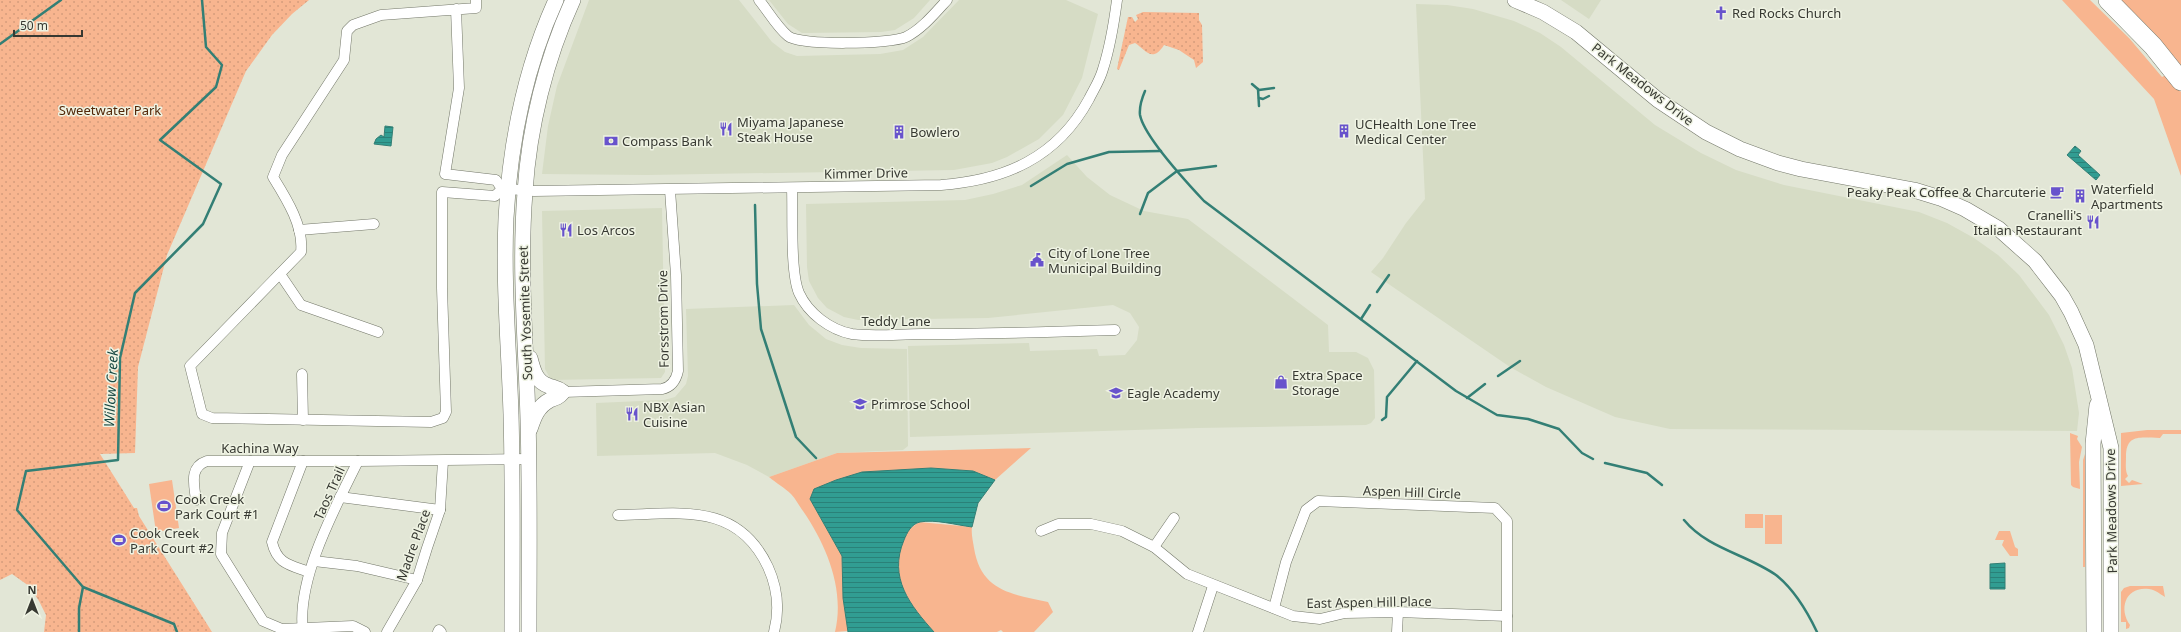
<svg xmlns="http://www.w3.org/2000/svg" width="2181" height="632" viewBox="0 0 2181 632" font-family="'Noto Sans',sans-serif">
	<defs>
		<pattern id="park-dots" width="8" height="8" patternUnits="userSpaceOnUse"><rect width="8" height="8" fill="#f8b58f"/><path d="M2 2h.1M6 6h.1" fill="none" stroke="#d59c7c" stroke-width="1.8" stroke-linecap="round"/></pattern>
		<pattern id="water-rules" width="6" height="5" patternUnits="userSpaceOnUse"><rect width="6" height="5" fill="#319d92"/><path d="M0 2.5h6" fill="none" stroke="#2a8178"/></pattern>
	</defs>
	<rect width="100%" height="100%" fill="#e2e6d6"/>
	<g fill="#d6dcc5">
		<path d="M589,0h150l33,42 13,10 12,4 83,-2 23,-4 20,-13 36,-37h107l32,14 -16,64 -19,37 -24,24 -32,18 -15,6 -38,7 -307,5 -105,-1 6,-48 9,-40z"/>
		<path d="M769,0h161l-16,18 -19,12 -14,2 -79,1 -14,-9z"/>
		<path d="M1561,0h40l-12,19z"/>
		<path d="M1416,4l31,1 26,4 41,12 26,12 21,14 94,78 46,28 35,17 48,15 135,27 28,11 27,15 24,17 21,20 30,40 15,30 8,23 7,45 -2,18 -407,-2 -55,-12 -69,-30 -36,-20 -139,-95 12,-14 23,-35 19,-24z"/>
		<path d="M1067,155l20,22 23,18 34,16 44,8 140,106 1,27h27l12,6 6,12 1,48 -4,5 -5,2 -168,3 -288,9 -2,-91 121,-3 1,8 67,-2 2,7 26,-1 12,-15 2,-13 -9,-14 -17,-8 -125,13 -130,2 -14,-3 -17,-9 -9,-10 -9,-17 -2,-14 -1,-63 159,-4 28,-6 29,-9z"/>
		<path d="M662,208l3,164 -4,6 -110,2 -6,-11 -3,-158z"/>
		<path d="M794,305l15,20 17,14 16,6 19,3 46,1 1,97 -5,4 -66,3 -68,24 -22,-12 -32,-12 -118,3 -1,-53 68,-3 11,-3 11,-13 2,-8 -2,-67z"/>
	</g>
	<g fill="#f8b58f">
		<path d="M2062,0h28l39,38 33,39 6,-3 13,18v84l-27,-77z"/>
		<path d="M2120,0h61v72z"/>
		<path d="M2147,430h34v4h-18l-3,4c-19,0 -34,-5 -34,19 0,7 -1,14 2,19l-3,3 4,4 3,-3 11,4 -22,2v-53z"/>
		<path d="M2070,433l8,3 -1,3 5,8 -3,15 1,27 -7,-2 -2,-2z"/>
		<path d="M1031,448l-36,32 -22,-9 -42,-3 -69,5 -26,7 -26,19 32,57 1,42 5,33 -13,1c10,-42 -8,-86 -32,-121 -4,-5 -7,-12 -12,-17 -6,-6 -15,-11 -22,-17l68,-24z"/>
		<path d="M2085,454v113h-2v-107z"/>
		<path d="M172,480l7,48 -23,4 -7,-48z"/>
		<rect x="1745" y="514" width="18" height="14"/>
		<rect x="1765" y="515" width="17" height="29"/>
		<path d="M919,522l53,5c-1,7 1,14 2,21 7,43 37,46 74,54l5,10 -19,20h-31l-2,-2 -4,2h-63l-21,-24 -14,-28v-27l9,-23z"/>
		<path d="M1999,531h11l5,16 3,2v7h-8l-8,-11 2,-5h-9z"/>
		<path d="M2130,586h33l2,11c-5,-3 -9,-7 -16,-8 -23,-3 -31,19 -19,36l-1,3 -3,1v-7h-5v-30l3,-4z"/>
	</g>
	<g fill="url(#park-dots)">
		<path d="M0,0h309l-17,14 -20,21 -26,36 -79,184 -29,112 -3,86 -35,1 34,54h3l2,8 73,116h-168l2,-17 -7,-14 -10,-15 -17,-12 -12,6z"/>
		<path d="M1143,12l56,1v7l3,5 1,37 -7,6 -2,-8 -15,-10 -15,-5c-12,19 -19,4 -29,-2l-6,2 -10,25 -2,-1 11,-52h4l3,5 3,-3 -2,-4z"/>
	</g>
	<g fill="url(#water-rules)" stroke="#337f75">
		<path d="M385,126l8,1 -2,19 -17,-2 2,-5 5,-4 3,2z"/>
		<path d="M2075,146l6,5 -3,4 22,20 -4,5 -29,-25z"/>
		<path d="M931,468l42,3 22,9 -17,23 -6,24c-16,-2 -37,-8 -52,-5 -9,2 -13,11 -16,18 -16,38 6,65 30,92h-86l-5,-34 -1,-42 -32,-57 4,-10 22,-9 26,-8z"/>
		<path d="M2005,563v26h-15v-25z"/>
	</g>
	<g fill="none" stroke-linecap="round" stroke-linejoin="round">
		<g stroke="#337f75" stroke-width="2.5">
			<path d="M0,44l61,-44"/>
			<path d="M1252,84l7,6 15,-2"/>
			<path d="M1258,89l1,17"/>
			<path d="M1145,91c-3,7 -6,15 -5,24 4,21 49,70 64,86l252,190 41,24 31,4 31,10 23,24 11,6"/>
			<path d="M1259,98l4,1 6,-3"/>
			<path d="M1031,186l36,-22 42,-12 52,-1"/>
			<path d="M755,205l2,79 4,45 35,108 20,21"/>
			<path d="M1140,214l8,-21 29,-22 39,-5"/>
			<path d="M1377,292l12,-17"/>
			<path d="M1361,319l9,-14"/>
			<path d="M1498,376l22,-15"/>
			<path d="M1467,398l18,-14"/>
			<path d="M1382,420l4,-3 1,-20 30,-36"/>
			<path d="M1605,463l42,10 15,12"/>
			<path d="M1684,520c24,29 62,34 92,55 19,15 31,36 41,57"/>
			<path d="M79,632v-24l4,-21"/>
			<path d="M177,632l-3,-8 -91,-37 -66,-77 9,-39 92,-11 2,-102 15,-65 68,-69 18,-40 -61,-44 56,-53 6,-22 -16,-18 -4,-47"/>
		</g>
		<g stroke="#737769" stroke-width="11">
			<g id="minor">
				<path d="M759,0c9,11 18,27 29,36 12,10 103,8 118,1 16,-8 29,-24 41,-37"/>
				<path d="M456,9l3,79 -14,86 51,6 6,9 -7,7 -53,-4v96l4,124 -3,6 -12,4 -219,-4 -10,-4 -12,-48 111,-114c3,-26 -15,-54 -28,-75l9,-22 62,-95 3,-29 6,-6 28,-10 95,-7v-8"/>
				<path d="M792,188c1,25 -2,84 7,105 9,20 31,37 53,41 22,3 47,0 70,0 64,0 129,-2 193,-4"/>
				<path d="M508,189l26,2 407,-6c64,-5 116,-27 148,-86 5,-10 11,-19 14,-30 7,-22 11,-46 14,-69"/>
				<path d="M299,230l75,-6"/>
				<path d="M280,274l21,31 77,27"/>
				<path d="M302,374l1,46"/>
				<path d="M563,392l99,-3c10,-2 14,-9 16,-18l-2,-96 -6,-85"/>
				<path d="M250,461l-28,72 -1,21 42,67 19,8 71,-3 12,6"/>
				<path d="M303,461l-31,81c5,22 18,23 37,30"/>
				<path d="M340,497l100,13"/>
				<path d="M196,500c-2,-16 -7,-33 11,-39h151"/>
				<path d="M618,515c61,-1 119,-14 150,52 10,22 12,42 6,65"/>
				<path d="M1041,531l17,-7h33l31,7 32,16 33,27 106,42 27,3 25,-6 53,-1 109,4"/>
				<path d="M1154,547l20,-29"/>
				<path d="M314,561l43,5 60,14"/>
				<path d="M1274,608l12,-46 20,-52 12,-9 177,7 12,13v111"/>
				<path d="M303,632c-7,-53 32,-124 55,-171l171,-2"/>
				<path d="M387,632l30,-52 10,-32 13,-38 3,-49"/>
				<path d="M438,632l1,-2 2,2"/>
				<path d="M1198,632l15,-46"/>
				<path d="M1397,632l1,-20"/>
			</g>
		</g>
		<g stroke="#737769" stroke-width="16">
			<g id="secondary">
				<path d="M1515,0l28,12 33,20 82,68 48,32 34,17 38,14 23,6 113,21 26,8 25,11 34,20 36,32 27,35 9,16 15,33 25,103v184"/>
				<path d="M530,358c3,12 6,24 19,28 6,2 9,2 14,6 -4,5 -7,6 -13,8 -12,6 -16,17 -20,29"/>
				<path d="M512,632c0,-73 1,-146 -1,-218 -2,-65 -8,-131 -5,-196 4,-74 19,-150 50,-218"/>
				<path d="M529,632c0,-71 1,-141 -1,-212 -2,-76 -9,-152 -3,-228 4,-65 21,-133 48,-192"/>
				<path d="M2094,632l-1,-188 4,-39"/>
			</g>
		</g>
		<g stroke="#737769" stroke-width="20">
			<path id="motorway" d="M2108,0l45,46 28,35"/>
		</g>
		<use href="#minor" stroke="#fff" stroke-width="10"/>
		<use href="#secondary" stroke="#fff" stroke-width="15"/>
		<use href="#motorway" stroke="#fff" stroke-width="19"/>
	</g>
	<defs>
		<g id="church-bare" transform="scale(1.08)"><path d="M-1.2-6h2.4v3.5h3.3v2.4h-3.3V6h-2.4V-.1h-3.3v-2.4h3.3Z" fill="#6853cc" stroke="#eff3e3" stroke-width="2.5" paint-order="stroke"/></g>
		<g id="restaurant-bare" transform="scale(1.08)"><path d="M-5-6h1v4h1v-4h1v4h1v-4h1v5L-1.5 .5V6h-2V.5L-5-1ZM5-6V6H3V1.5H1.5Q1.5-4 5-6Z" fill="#6853cc" stroke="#eff3e3" stroke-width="2.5" paint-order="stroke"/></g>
		<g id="building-bare" transform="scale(1.08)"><path d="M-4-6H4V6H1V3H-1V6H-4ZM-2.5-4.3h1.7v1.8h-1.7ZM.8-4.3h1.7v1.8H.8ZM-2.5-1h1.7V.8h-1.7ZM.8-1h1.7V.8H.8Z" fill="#6853cc" stroke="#eff3e3" stroke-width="2.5" paint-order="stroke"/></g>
		<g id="bank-bare" transform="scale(1.08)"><path d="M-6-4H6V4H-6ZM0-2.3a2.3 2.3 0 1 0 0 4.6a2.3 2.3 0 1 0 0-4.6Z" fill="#6853cc" stroke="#eff3e3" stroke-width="2.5" paint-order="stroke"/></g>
		<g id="cafe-bare" transform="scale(1.08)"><path d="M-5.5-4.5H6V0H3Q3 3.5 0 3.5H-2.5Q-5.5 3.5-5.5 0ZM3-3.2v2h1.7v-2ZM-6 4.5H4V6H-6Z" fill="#6853cc" stroke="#eff3e3" stroke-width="2.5" paint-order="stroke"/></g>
		<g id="civic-bare" transform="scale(1.08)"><path d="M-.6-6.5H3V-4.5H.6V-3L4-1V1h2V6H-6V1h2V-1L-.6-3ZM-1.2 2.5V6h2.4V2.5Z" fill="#6853cc" stroke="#eff3e3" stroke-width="2.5" paint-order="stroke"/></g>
		<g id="shop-bare" transform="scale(1.08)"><path d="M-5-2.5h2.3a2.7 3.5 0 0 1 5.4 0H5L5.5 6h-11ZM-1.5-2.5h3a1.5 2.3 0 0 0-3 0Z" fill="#6853cc" stroke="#eff3e3" stroke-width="2.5" paint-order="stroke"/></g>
		<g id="school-bare" transform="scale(1.08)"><path d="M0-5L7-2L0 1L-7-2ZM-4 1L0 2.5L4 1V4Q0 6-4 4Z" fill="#6853cc" stroke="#eff3e3" stroke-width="2.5" paint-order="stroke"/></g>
		<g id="stadium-bare" transform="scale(1.08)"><path d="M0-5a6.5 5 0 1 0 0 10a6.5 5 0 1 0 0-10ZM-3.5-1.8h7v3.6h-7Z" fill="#6853cc" stroke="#eff3e3" stroke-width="2.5" paint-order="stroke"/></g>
	</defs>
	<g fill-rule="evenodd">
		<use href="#church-bare" x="1721" y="13"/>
		<use href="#restaurant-bare" x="726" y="129"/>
		<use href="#building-bare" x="1344" y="131"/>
		<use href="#building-bare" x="899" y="132"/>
		<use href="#bank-bare" x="611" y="141"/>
		<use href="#cafe-bare" x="2057" y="192"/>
		<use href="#building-bare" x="2080" y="196"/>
		<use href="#restaurant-bare" x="2093" y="222"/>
		<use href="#restaurant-bare" x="566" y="230"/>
		<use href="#civic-bare" x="1037" y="260"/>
		<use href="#shop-bare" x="1281" y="382"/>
		<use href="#school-bare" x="1116" y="393"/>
		<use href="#school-bare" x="860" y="404"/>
		<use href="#restaurant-bare" x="632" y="414"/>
		<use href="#stadium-bare" x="164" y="506"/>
		<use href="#stadium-bare" x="119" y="540"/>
	</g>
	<g text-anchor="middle" stroke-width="3" stroke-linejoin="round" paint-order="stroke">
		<g font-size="13" fill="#373932" stroke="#eff3e3" text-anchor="start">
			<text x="1732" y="18">Red Rocks Church</text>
			<text x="737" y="127">Miyama Japanese<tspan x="737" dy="15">Steak House</tspan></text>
			<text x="1355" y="129">UCHealth Lone Tree<tspan x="1355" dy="15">Medical Center</tspan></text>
			<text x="910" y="137">Bowlero</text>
			<text x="622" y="146">Compass Bank</text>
			<text x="2091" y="194">Waterfield<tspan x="2091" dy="15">Apartments</tspan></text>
			<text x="2046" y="197" text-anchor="end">Peaky Peak Coffee &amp; Charcuterie</text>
			<text x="2082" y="220" text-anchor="end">Cranelli's<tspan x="2082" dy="15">Italian Restaurant</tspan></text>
			<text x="577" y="235">Los Arcos</text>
			<text x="1048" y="258">City of Lone Tree<tspan x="1048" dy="15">Municipal Building</tspan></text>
			<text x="1292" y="380">Extra Space<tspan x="1292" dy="15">Storage</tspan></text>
			<text x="1127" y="398">Eagle Academy</text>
			<text x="871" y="409">Primrose School</text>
			<text x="643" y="412">NBX Asian<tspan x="643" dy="15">Cuisine</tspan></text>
			<text x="175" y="504">Cook Creek<tspan x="175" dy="15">Park Court #1</tspan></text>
			<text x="130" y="538">Cook Creek<tspan x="130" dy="15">Park Court #2</tspan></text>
		</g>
		<g font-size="13" fill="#373932" stroke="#eff3e3">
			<text transform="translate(1643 84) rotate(38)" y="5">Park Meadows Drive</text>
			<text transform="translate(866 173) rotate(-1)" y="5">Kimmer Drive</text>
			<text transform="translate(525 313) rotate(-92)" y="5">South Yosemite Street</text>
			<text transform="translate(663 319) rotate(-91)" y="5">Forsstrom Drive</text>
			<text x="896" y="326">Teddy Lane</text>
			<text x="260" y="453">Kachina Way</text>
			<text transform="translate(1412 492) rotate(2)" y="5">Aspen Hill Circle</text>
			<text transform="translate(329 493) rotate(-66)" y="5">Taos Trail</text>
			<text transform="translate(2111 511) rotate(-91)" y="5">Park Meadows Drive</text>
			<text transform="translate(413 545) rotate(-70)" y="5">Madre Place</text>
			<text transform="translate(1369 602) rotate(-1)" y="5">East Aspen Hill Place</text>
		</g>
		<g font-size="13" fill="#522708" stroke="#eff3e3">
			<text x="110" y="115">Sweetwater Park</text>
		</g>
		<g font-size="14" font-style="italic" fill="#194842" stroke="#eff3e3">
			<text transform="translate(111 388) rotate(-87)" y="5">Willow Creek</text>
		</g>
	</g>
	<g transform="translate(32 600)" stroke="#eff3e3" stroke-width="3" paint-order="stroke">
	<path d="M0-3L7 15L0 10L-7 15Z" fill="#373932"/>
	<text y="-6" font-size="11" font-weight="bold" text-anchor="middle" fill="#373932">N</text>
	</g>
	<path d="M14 30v6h68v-6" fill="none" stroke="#373932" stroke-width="2"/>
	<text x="20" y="30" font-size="12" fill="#373932" stroke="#eff3e3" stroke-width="3" paint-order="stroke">50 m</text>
</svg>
